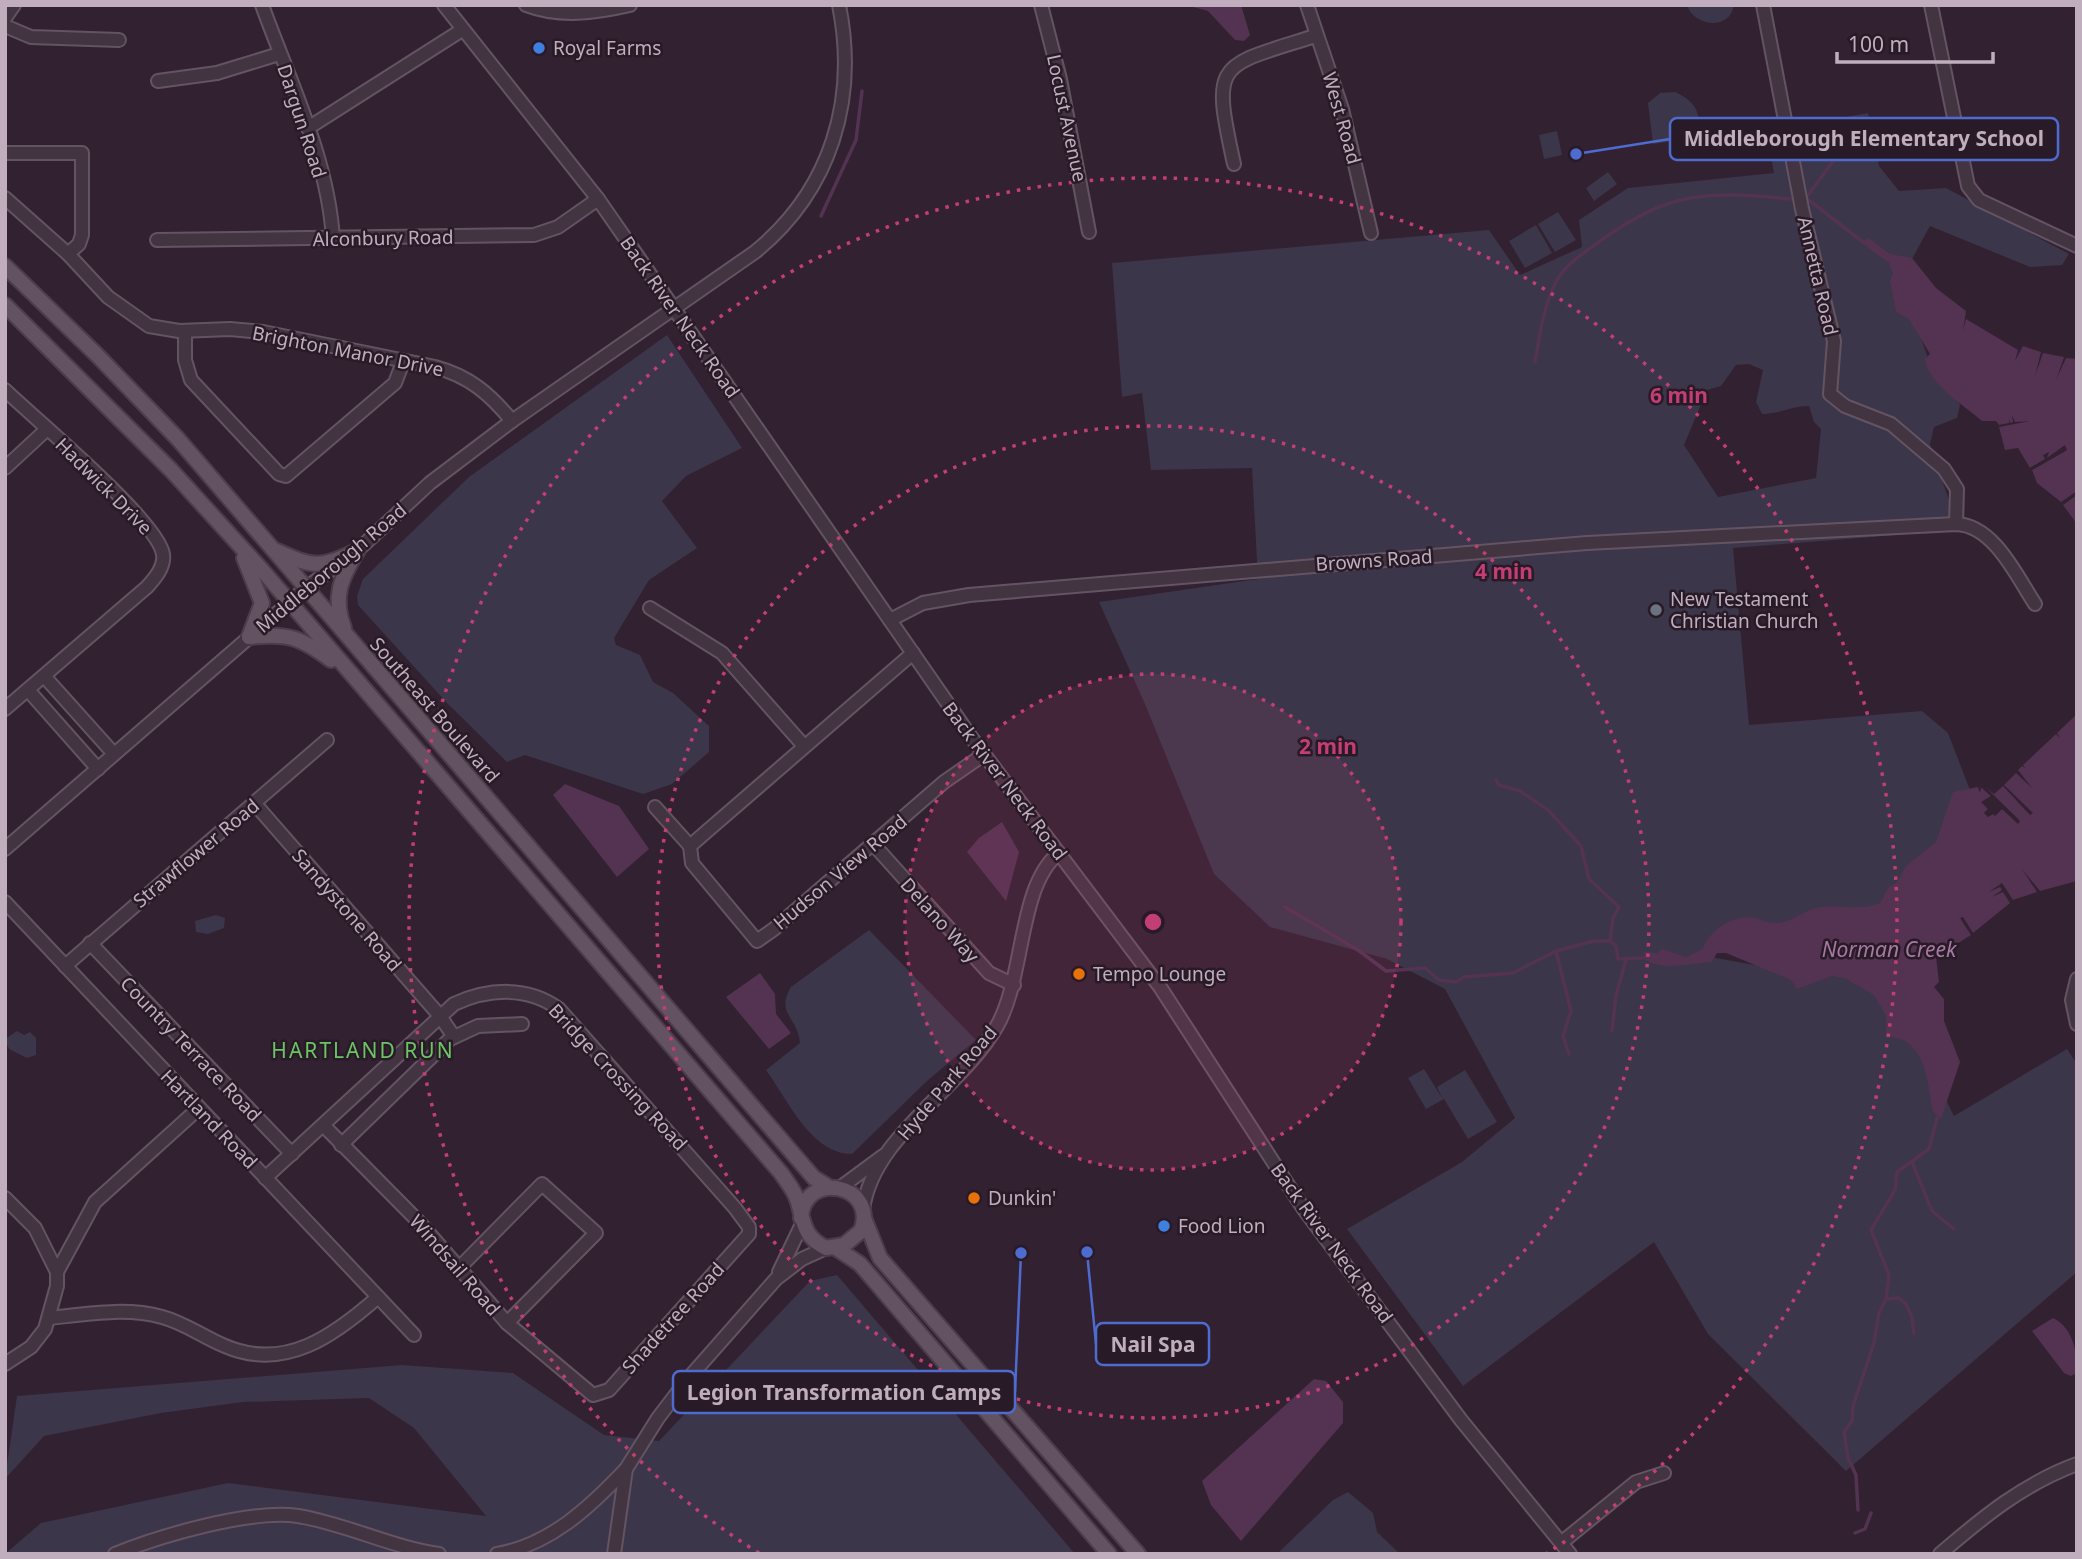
<svg xmlns="http://www.w3.org/2000/svg" width="2082" height="1559" viewBox="0 0 2082 1559" font-family="'Noto Sans',sans-serif">
	<rect width="100%" height="100%" fill="#322131"/>
	<g fill="#3b3649" fill-rule="evenodd">
		<path d="M1687,5h47c-4,26 -40,22 -47,0z"/>
		<path d="M1675,92c21,9 29,24 20,46l-42,6 -5,-41 12,-10z"/>
		<path d="M1868,113l11,53 20,25 47,-3 123,66 -7,11 -32,2 -100,-41 -30,55 31,85 17,19 12,20 -3,13 -23,9 -4,17 29,86 -226,18 16,177 173,-14 26,22 22,57 -31,54 -64,67 -176,44 67,12 82,-1 42,37 49,83 15,30 113,-67 10,15v208l-231,199 -138,-137 -54,-92 -191,144 -116,-157 115,-67 53,-44 -70,-129 -58,-30 -117,-32 -56,-53 -69,-170 -46,-102 159,-23 -6,-111 -101,2 -9,-77 -20,4 -10,-134 377,-33 31,45 62,-28 -3,-27 49,-32 146,-15 -8,-41zM1749,364l14,6 -7,32 6,12c17,0 30,-8 47,-8l5,16 7,7 -5,49 -98,19 -34,-52 23,-55 14,-4 15,-21z"/>
		<path d="M1557,131l5,24 -18,4 -5,-24z"/>
		<path d="M1608,172l9,12 -23,17 -8,-13z"/>
		<path d="M1558,212l18,28 -21,12 -17,-28z"/>
		<path d="M1536,225l16,28 -27,15 -16,-27z"/>
		<path d="M667,335l75,113 -56,28 -24,25 35,47 -48,32 -35,58 2,7 24,10 13,27 20,11 36,33v26l-37,32 -29,10 -118,-39 -18,7 -60,-59 -89,-98 -1,-9 6,-17 106,-102z"/>
		<path d="M216,915l9,3 -1,10 -16,6 -12,-2 -1,-11z"/>
		<path d="M869,930l107,110 -48,40 -76,74c-41,0 -64,-54 -86,-84l34,-27c-2,-26 -25,-29 -9,-56z"/>
		<path d="M17,1031l7,4 6,-3 6,6v17l-9,3 -18,-9 -4,-10z"/>
		<path d="M1424,1069l18,29 -5,-11 28,-17 32,52 -29,17 -24,-40 -18,10 -18,-31z"/>
		<path d="M837,1275l238,279h-1070l36,-31 187,-40 258,33 -72,-88 -45,-30 -126,4 -82,11 -117,23 -39,43 12,-83 385,-31 111,8 91,62 55,6 151,-160z"/>
		<path d="M1348,1492l25,21 4,19 23,22h-123l56,-54z"/>
	</g>
	<g fill="#533351">
		<path d="M1186,5h55l9,30 -6,6 -9,-1 -27,-29z"/>
		<path d="M1869,238l21,16 22,4 24,30 30,23 -3,20 3,-12 52,31 -3,11 8,-15 18,6 -6,24 8,-23 21,4 -8,23 10,-22 11,1v132l-16,11 -24,-19 -5,-13 35,-20 -20,8 -3,-3 2,4 -16,9 -12,-20 -13,2 -6,-23 31,-6 -15,1 -3,-7 1,7 -3,1 -1,-4v4l-10,2 -3,-4h-14c-17,-15 -54,-37 -57,-62l5,-5 -21,-35 -13,-7 -6,-31 3,-8 -4,-10 -25,-18 -1,-4z"/>
		<path d="M2077,495v29l-14,-19z"/>
		<path d="M2077,714v167l-37,10 -18,-22 15,23 -24,8 -11,-17 -13,9 11,-5 2,3 -10,7 11,-5 7,11 -37,30 -10,-16 -3,1 11,17 -35,22 3,25 -5,5 10,12v22l16,41 -19,57 -8,-7c-5,-23 -5,-54 -26,-70 -6,-4 -14,-3 -21,-9v-17l-12,-21 -30,-17 -12,-2 -35,13 -6,-9 -65,-27h-9l-5,9c-20,1 -52,10 -69,-4l1,-6 13,1 5,-4 24,8 17,-8c5,-18 31,-36 51,-31 8,1 13,5 21,5 14,0 23,-8 35,-13 21,-9 48,3 70,-7l8,-15 9,-6 9,-16 30,-24 17,-50 25,-5 2,6 1,-6 10,9 -9,6 6,7v8l14,-8 18,12 -36,-35 10,8 9,-8 27,29 3,-2 -29,-28 12,-12 16,15 -14,-18 4,-4 3,2 -2,-3 33,-31 4,4 -3,-5z"/>
		<path d="M565,784l54,22 30,43 -32,28 -64,-82z"/>
		<path d="M1002,822l17,30 -13,49 -39,-49 12,-14z"/>
		<path d="M760,973l15,21 1,20 15,19 -22,16 -43,-52z"/>
		<path d="M2053,1318c21,10 24,36 24,55l-6,3 -7,-3 -32,-42z"/>
		<path d="M1314,1379l12,2 17,21v21l-102,118 -30,-36 -9,-24z"/>
	</g>
	<g fill="#322131">
		<path d="M2065,445l2,5 -35,20 -2,-2 15,-9 -2,-4 6,-3 -2,6z"/>
		<path d="M1984,786l36,35 -2,3 -16,-15 -7,7 -3,-3 -4,4 -4,-4 4,-4 -7,-7 10,-6 -10,-9z"/>
	</g>
	<g fill="none" stroke-linecap="round" stroke-linejoin="round">
		<g stroke="#533351" stroke-width="3.5">
			<path d="M821,216l35,-76 6,-49"/>
			<path d="M1863,242l-57,-44 44,-60 16,-16"/>
			<path d="M1535,362c5,-28 8,-56 22,-82 10,-17 28,-28 43,-39 71,-51 108,-50 191,-42"/>
			<path d="M1496,780l3,5 21,6 28,19 33,36 8,33 30,28 -6,11 -3,23 6,5 2,13 25,-1"/>
			<path d="M1285,907l73,43 28,21 39,-3 14,12 17,2 8,-5 49,-4 43,-22 38,-10h16"/>
			<path d="M1556,951l15,60 -8,25 6,18"/>
			<path d="M1612,1031l4,-36 10,-35"/>
			<path d="M1912,1162l20,49 22,18"/>
			<path d="M1886,1299l13,-1 7,6 6,13 2,17"/>
			<path d="M1858,1510l-2,-35 -8,-17 -4,-26 8,-11 1,-15 21,-63 5,-30 7,-14 3,-24 -18,-45 24,-40 2,-18 32,-23 8,-31"/>
			<path d="M1855,1533l10,-4 6,-16"/>
		</g>
		<g stroke="#645463" stroke-width="16">
			<g id="minor">
				<path d="M262,5c27,75 66,153 71,234"/>
				<path d="M444,5l154,194 373,538 189,250 143,221 158,212 109,134"/>
				<path d="M526,5c34,13 69,8 104,0"/>
				<path d="M1041,5l19,74 29,153"/>
				<path d="M1307,5l35,104 29,124"/>
				<path d="M1763,5l39,204 32,132 -4,53 15,12 46,18 53,45 13,20 -1,35"/>
				<path d="M1931,5l37,181 11,14 98,46"/>
				<path d="M5,18l9,-13"/>
				<path d="M5,26l26,11 88,3"/>
				<path d="M158,81l59,-8 62,-19"/>
				<path d="M308,128l154,-98"/>
				<path d="M5,153h77v82l-3,9 -11,10"/>
				<path d="M1234,164c-23,-104 -17,-97 81,-128"/>
				<path d="M5,198l63,56 40,43 41,29 30,5 51,-2 33,3 172,35c34,9 55,27 77,54"/>
				<path d="M157,240l377,-5 24,-8 40,-28"/>
				<path d="M185,331v29l6,20 88,94 7,2 109,-93 8,-21"/>
				<path d="M5,390c30,29 152,130 158,164 2,13 -8,24 -16,33l-142,122"/>
				<path d="M5,468l41,-38"/>
				<path d="M650,608l72,45 82,93"/>
				<path d="M890,620l33,-17 46,-8 618,-52 369,-19c38,1 61,53 79,80"/>
				<path d="M913,653l-207,179 -16,14 2,17 65,78 17,-12 170,-147 39,-27"/>
				<path d="M44,676l70,78"/>
				<path d="M28,690l70,79"/>
				<path d="M255,804l185,212 14,21"/>
				<path d="M655,807l35,39"/>
				<path d="M874,845l115,128 25,12"/>
				<path d="M5,849l301,-261 52,-38 72,-67 82,-62 243,-169c76,-62 103,-152 84,-247"/>
				<path d="M5,902l409,433"/>
				<path d="M90,943l202,211"/>
				<path d="M65,966l262,-226"/>
				<path d="M2077,979l-5,21 5,24"/>
				<path d="M341,1145l109,-106 28,-13 44,-2"/>
				<path d="M265,1178l189,-174c35,-16 74,-18 105,5l176,199 14,19v7l-140,156 -16,5 -86,-72 -87,-100 -96,-97"/>
				<path d="M841,1187l42,-31"/>
				<path d="M5,1198l30,30 22,44"/>
				<path d="M863,1210c9,-73 98,-121 134,-184 28,-49 21,-141 62,-173"/>
				<path d="M459,1268l83,-84 54,49 -89,90"/>
				<path d="M779,1272l23,-48"/>
				<path d="M50,1318c37,-4 76,-11 112,-1 23,6 41,20 63,29 60,26 110,-11 153,-49"/>
				<path d="M5,1364l26,-17 14,-18 12,-43v-14l38,-70 103,-93"/>
				<path d="M1561,1543l75,-61 28,-9"/>
				<path d="M115,1554c44,-18 136,-45 183,-38 48,8 93,31 141,38"/>
				<path d="M497,1554c53,-9 93,-47 129,-85"/>
				<path d="M614,1554l12,-85 32,-51 29,-38 89,-101 26,-20 24,-11"/>
				<path d="M1940,1554c43,-37 83,-70 137,-90"/>
			</g>
		</g>
		<g stroke="#4d3d4b" stroke-width="18">
			<g id="major">
				<path d="M5,266l92,89 81,84 636,739 13,8"/>
				<path d="M5,305l166,165 91,100 519,603c6,9 14,18 17,29 6,22 6,35 28,46l18,-3 17,-14c18,-47 -57,-62 -60,-13"/>
				<path d="M277,551c35,16 44,18 79,0"/>
				<path d="M244,558l18,45 -13,34"/>
				<path d="M344,628c-12,-31 -3,-50 14,-78"/>
				<path d="M249,637c39,-4 51,0 82,23"/>
				<path d="M864,1218l16,40 258,296"/>
				<path d="M836,1248l24,16 249,290"/>
			</g>
		</g>
		<use href="#minor" stroke="#433442" stroke-width="12"/>
		<use href="#major" stroke="#635262" stroke-width="14"/>
	</g>
	<circle cx="1153" cy="922" r="248" fill="#c23e74" fill-opacity=".12"/>
	<g fill="none" stroke="#c23e74" stroke-width="3.5" stroke-dasharray="3.5 7">
		<circle cx="1153" cy="922" r="248"/>
		<circle cx="1153" cy="922" r="496"/>
		<path d="M759 1553A744 744 0 1 1 1547 1553"/>
	</g>
	<g fill="#3f7fe0" stroke="#281a27" stroke-width="2.5">
		<circle cx="539" cy="48" r="7"/>
		<circle cx="1164" cy="1226" r="7"/>
	</g>
	<circle fill="#6b7280" stroke="#281a27" stroke-width="2.5" cx="1656" cy="610" r="7"/>
	<g fill="#e8710a" stroke="#281a27" stroke-width="2.5">
		<circle cx="1079" cy="974" r="7"/>
		<circle cx="974" cy="1198" r="7"/>
	</g>
	<g text-anchor="middle" stroke-width="5" stroke-linejoin="round" paint-order="stroke">
		<g font-size="19" fill="#c0aebe" stroke="#281a27" text-anchor="start">
			<text x="553" y="55">Royal Farms</text>
			<text x="1670" y="606">New Testament<tspan x="1670" dy="22">Christian Church</tspan></text>
			<text x="1093" y="981">Tempo Lounge</text>
			<text x="988" y="1205">Dunkin'</text>
			<text x="1178" y="1233">Food Lion</text>
		</g>
		<g font-size="19" fill="#c0aebe" stroke="#281a27">
			<text transform="translate(1067 118) rotate(78)" y="7">Locust Avenue</text>
			<text transform="translate(1342 118) rotate(74)" y="7">West Road</text>
			<text transform="translate(302 121) rotate(72)" y="7">Dargun Road</text>
			<text transform="translate(383 238) rotate(-1)" y="7">Alconbury Road</text>
			<text transform="translate(1818 276) rotate(77)" y="7">Annetta Road</text>
			<text transform="translate(680 317) rotate(55)" y="7">Back River Neck Road</text>
			<text transform="translate(348 351) rotate(11)" y="7">Brighton Manor Drive</text>
			<text transform="translate(104 486) rotate(45)" y="7">Hadwick Drive</text>
			<text transform="translate(1374 560) rotate(-4)" y="7">Browns Road</text>
			<text transform="translate(331 568) rotate(-40)" y="7">Middleborough Road</text>
			<text transform="translate(435 710) rotate(49)" y="7">Southeast Boulevard</text>
			<text transform="translate(1005 781) rotate(53)" y="7">Back River Neck Road</text>
			<text transform="translate(196 853) rotate(-40)" y="7">Strawflower Road</text>
			<text transform="translate(840 872) rotate(-40)" y="7">Hudson View Road</text>
			<text transform="translate(347 910) rotate(49)" y="7">Sandystone Road</text>
			<text transform="translate(940 920) rotate(48)" y="7">Delano Way</text>
			<text transform="translate(191 1049) rotate(46)" y="7">Country Terrace Road</text>
			<text transform="translate(618 1077) rotate(47)" y="7">Bridge Crossing Road</text>
			<text transform="translate(947 1083) rotate(-50)" y="7">Hyde Park Road</text>
			<text transform="translate(209 1119) rotate(46)" y="7">Hartland Road</text>
			<text transform="translate(1332 1243) rotate(54)" y="7">Back River Neck Road</text>
			<text transform="translate(455 1265) rotate(49)" y="7">Windsail Road</text>
			<text transform="translate(673 1318) rotate(-48)" y="7">Shadetree Road</text>
		</g>
		<g font-size="21" font-style="italic" fill="#a679a3" stroke="#281a27">
			<text x="1889" y="957">Norman Creek</text>
		</g>
		<g font-size="21" letter-spacing="2" fill="#6dc465" stroke="#281a27">
			<text x="363" y="1058">HARTLAND RUN</text>
		</g>
	</g>
	<circle cx="1153" cy="922" r="10" fill="#c23e74" stroke="#281a27" stroke-width="3.5"/>
	<g font-size="21" text-anchor="middle" font-weight="bold" fill="#c23e74" stroke="#281a27" stroke-width="5" stroke-linejoin="round" paint-order="stroke">
		<text x="1679" y="403">6 min</text>
		<text x="1504" y="579">4 min</text>
		<text x="1328" y="754">2 min</text>
	</g>
	<path fill="none" stroke="#4e6bd0" stroke-width="2.5" d="M1576 154L1670 139M1087 1252L1096 1344M1021 1253L1015 1392"/>
	<g fill="#4e6bd0" stroke="#281a27" stroke-width="2.5">
		<circle cx="1576" cy="154" r="7"/>
		<circle cx="1087" cy="1252" r="7"/>
		<circle cx="1021" cy="1253" r="7"/>
	</g>
	<g fill="#281a27" stroke="#4e6bd0" stroke-width="2.5">
		<rect x="1670" y="118" width="388" height="42" rx="7"/>
		<rect x="1096" y="1323" width="113" height="42" rx="7"/>
		<rect x="673" y="1371" width="342" height="42" rx="7"/>
	</g>
	<g font-size="21" text-anchor="middle" font-weight="bold" fill="#c0aebe">
		<text x="1864" y="146">Middleborough Elementary School</text>
		<text x="1153" y="1352">Nail Spa</text>
		<text x="844" y="1400">Legion Transformation Camps</text>
	</g>
	<rect width="2082" height="1559" fill="none" stroke="#c0aebe" stroke-width="14"/>
	<path d="M1837 52v10h156v-10" fill="none" stroke="#c0aebe" stroke-width="3.5"/>
	<text x="1848" y="52" font-size="21" fill="#c0aebe" stroke="#281a27" stroke-width="5" paint-order="stroke">100 m</text>
</svg>
